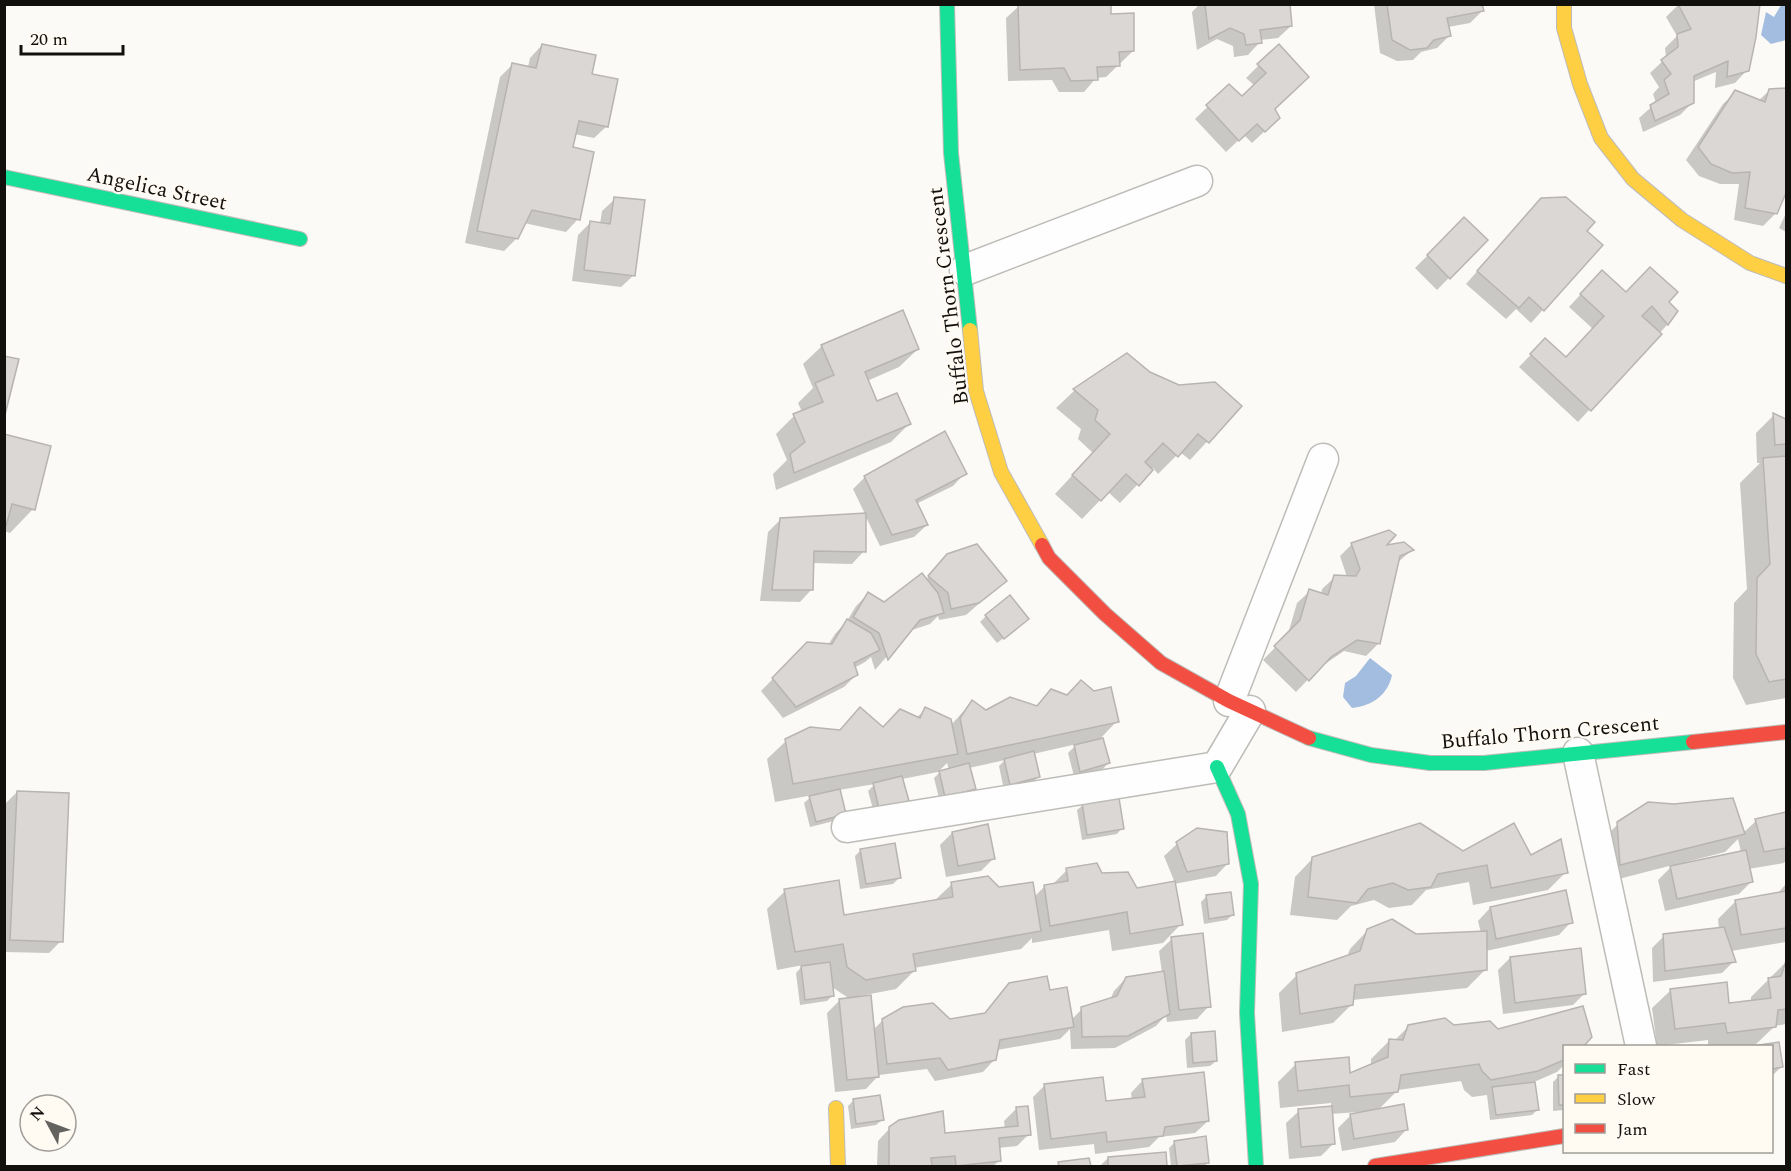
<svg xmlns="http://www.w3.org/2000/svg" width="1791" height="1171" viewBox="0 0 1791 1171" font-family="Spectral,serif">
	<rect width="100%" height="100%" fill="#fcfaf6"/>
	<g fill="#a3bde1">
		<path d="M1781,5h5v35l-15,4 -10,-9 5,-23 8,5z"/>
		<path d="M1370,658l22,17c-4,20 -20,31 -40,33l-9,-11 2,-14 11,-7z"/>
	</g>
	<g fill="#0003" fill-rule="evenodd">
		<path d="M1200,4h88l3,22 -13,12 -18,2v2l-12,13 -14,2 -1,-11 -16,-7 -20,11 -5,-38z"/>
		<path d="M1374,4h107l1,7 -12,12 -22,4 1,9 -12,12 -16,4 -8,8 -16,1 -17,-8z"/>
		<path d="M1740,4l7,66 -12,13 -20,5 1,-16 -24,10v21l-12,12 -37,17 -4,-14 17,-15 -3,-9 6,-7 -9,-14 16,-15 -1,-10 12,-12 -11,-19 12,-12z"/>
		<path d="M1019,6l91,9 23,36 -27,26 -10,1 -12,14h-25l-7,-12 -44,1 -2,-63z"/>
		<path d="M542,45l48,30 17,51 -13,12 -20,-4 -3,14 7,71 -12,13 -42,-9 -8,16 -12,12 -39,-8 35,-166 13,-13 15,3 2,-9z"/>
		<path d="M1259,65l36,24 -22,20 -7,21 -14,13 -8,-8 -18,17 -31,-33 34,-33 12,13 14,-13 -9,-8z"/>
		<path d="M1786,89v101l-10,23 -13,13 -29,-6 5,-36h-19l-21,-8 -13,-16 37,-56 13,-12 22,9 12,-11z"/>
		<path d="M615,199l19,76 -13,12 -49,-6 6,-46 12,-12 10,1 2,-13z"/>
		<path d="M1529,212l56,19 16,14 -70,78 -15,-14 -10,10 -40,-35z"/>
		<path d="M1786,213v19l-7,-4z"/>
		<path d="M1464,219l22,21 -49,50 -22,-22z"/>
		<path d="M1590,284l77,18 9,9 -9,14 -89,97 -59,-55 26,-27 20,19 28,-30 -24,-22z"/>
		<path d="M822,346l96,3 -19,18 -32,14 10,22 32,21 -18,18 -115,48 -3,-16 14,-14 -11,-26 18,-18 8,-4 -4,-9 15,-15 -10,-24z"/>
		<path d="M1126,355l23,18 30,13 61,20 -50,54 -10,-8 -22,22 -5,-6 -33,35 -12,-11 -26,27 -27,-25 38,-41 -15,-14 3,-10 -25,-21 18,-17z"/>
		<path d="M1774,415l12,6v277l-40,7 -13,-27 1,-75 13,-14 -7,-106 20,-20h-3l-1,-30z"/>
		<path d="M4,436l29,73 -23,24 -6,-2z"/>
		<path d="M965,473l-12,13 -37,18 11,21 -13,12 -34,9 -15,-31 -1,36 -12,13 -40,-1v26l-12,13 -40,-1 8,-69 13,-13 84,-5 -12,-25 12,-12z"/>
		<path d="M1352,544l60,6 -15,13 -18,80 -13,13 -22,-5 -25,17 -23,24 -33,-32 25,-26 9,-31 13,-12 11,4 1,-6 13,-12h12l-7,-21z"/>
		<path d="M935,568l70,13 -39,34 -27,5 -1,-4 -8,8 -21,7 -34,39 -4,-13 -6,5 -11,6 2,7 -12,12 -61,31 -22,-27 46,-47 21,1 7,-11 12,-13 9,-15 12,-12 16,10 42,-24z"/>
		<path d="M986,616l35,9 -24,18 -17,-21z"/>
		<path d="M1051,691l66,30 -19,20 10,22 -5,6 -29,7 -6,-23 9,-9 -44,10 6,22 -6,6 -29,8 -5,-24 6,-6 -36,8 5,20 -6,6 -28,8 -6,-24 6,-6 9,-2 -2,-7 -9,9 -36,7 6,22 -6,6 1,-5 -30,7 -5,-18 7,-7 -36,6 -1,30 -28,7 -6,-24 9,-8 -38,7 -8,-43 19,-18 52,-9 22,-23 22,19 34,-10 10,-9 25,16 21,-23 14,10 49,-5z"/>
		<path d="M17,792l44,149 -12,12 -45,-1 1,-148z"/>
		<path d="M1083,805l39,23 -5,6 -35,6 -5,-30z"/>
		<path d="M1786,813v47l-2,3 -36,6 3,13 -12,12 -74,17 -7,-31 15,-15 -70,18 -3,-41 18,-18 125,9 13,-12zM1738,839l3,13 -55,12v-2l39,-10z"/>
		<path d="M952,833l41,26 -12,12 -35,6 -6,-32z"/>
		<path d="M1177,844l51,19 -12,13 -42,8 7,40 -18,19 -51,8 -3,-21 -77,13v-5l-11,11 -107,19v3l-18,18 -36,7 13,34 10,-10 66,1 34,-6 27,-31 38,8 24,27 10,-10 28,-9 4,-9 12,-13 36,-5 -3,-22 13,-12 37,67 -12,13 -30,3 -1,-7 -10,11 -41,22 -44,1 -1,-20 -10,10 -63,11 -2,9 -12,13 -48,9 -8,-12 -48,6 -13,14 -31,3 -8,-79 13,-13 10,-1 -18,-12 1,8 -6,6 -27,4 -4,-32 7,-8 -26,5 -10,-61 18,-18 58,26 90,-15 19,-18 46,5 36,8 10,-10 7,-1 16,-16 35,5 34,14 39,-6 -11,-27z"/>
		<path d="M861,850l38,28 -6,6 -33,5 -5,-33z"/>
		<path d="M1463,853l68,4 35,15 -18,18 -75,15 -4,-23 -43,8 -14,15 -23,3 -15,-8 -23,6 -14,14 -47,-5 5,-38 18,-19z"/>
		<path d="M1786,884v58l-55,9 3,10 -12,12 -69,9 -1,-34 12,-12 55,-7 -1,-10 18,-18 40,-6z"/>
		<path d="M1207,896l25,19 -5,5 -23,4 -3,-22z"/>
		<path d="M1490,908l81,14 -12,13 -73,16v18l-19,19 -115,12v4l-19,19 -51,9 -3,-39 18,-18 50,-18 3,-8 18,-19 47,6 66,-3 -3,-12z"/>
		<path d="M1510,958l75,35 -12,12 -70,9 -5,-44z"/>
		<path d="M1786,962v62l-11,2 -21,20h-51h5v-6l-51,6 -5,-38 19,-18 57,15 23,-3v-5z"/>
		<path d="M1409,1026h45l136,11 -8,9h-18v19l-7,7 -23,10 3,28 -5,5 -42,5 -3,-25 -15,2 -8,-7 -3,-9 -63,9 -21,21 30,18 -12,13 -53,9 -4,-23 13,-13 7,-1v-2l-27,2 2,30 -12,12 -32,3 -3,-36 13,-12 32,-3v-5l-51,5 -2,-26 18,-18 53,11 22,-9v-7l18,-18h5z"/>
		<path d="M1191,1034l25,27 -6,5 -23,2 -2,-28z"/>
		<path d="M1778,1043l3,24 -9,9v-30h-12z"/>
		<path d="M1559,1076h5v34l-11,1v-29z"/>
		<path d="M1143,1080l65,41 -13,12 -36,4 -10,10 -54,7 -1,-10 -55,6 -6,-53 12,-12 59,18 28,-3 -1,-7z"/>
		<path d="M854,1100l28,20 -6,5 -25,4 -3,-23z"/>
		<path d="M1016,1109l13,25 -12,12 -19,2 1,13 -6,5h-116l1,-25 12,-13 54,7 61,-6 -1,-8z"/>
		<path d="M1175,1142l33,21 -4,3h-33l-2,-18z"/>
		<path d="M1164,1154l1,12h-65l8,-8z"/>
		<path d="M1088,1160l1,6h-33l3,-3z"/>
	</g>
	<g fill="#dad7d4" stroke="#b7b4b2" stroke-width="1.5">
		<path d="M1018,4h93v10l23,-1v38l-15,1 1,14 -23,1 1,13 -27,1 -7,-13 -44,2z"/>
		<path d="M1205,4h85l2,22 -32,4 2,13 -16,2 -2,-11 -14,-6 -21,11z"/>
		<path d="M1387,4h95l2,7 -37,7 4,18 -17,4 -7,8 -17,2 -18,-10z"/>
		<path d="M1678,4h82l-4,33 -7,34 -22,6 1,-16 -34,15v27l-39,18 -5,-16 19,-11 -5,-14 7,-6 -10,-14 17,-13 -1,-13 14,-5z"/>
		<path d="M542,44l54,11 -4,19 26,5 -10,48 -29,-6 -6,26 21,5 -14,68 -48,-10 -14,29 -41,-8 35,-168 24,5z"/>
		<path d="M1279,44l30,33 -34,32 5,9 -15,14 -8,-8 -18,17 -33,-36 23,-21 13,12 24,-23 -9,-9z"/>
		<path d="M1786,88v105l-9,21 -32,-6 5,-36 -18,1 -21,-9 -13,-17 37,-57 30,12 4,-13z"/>
		<path d="M614,197l31,3 -10,76 -51,-6 6,-49 20,3z"/>
		<path d="M1566,197l29,25 -8,9 16,14 -59,66 -15,-14 -10,11 -42,-37 64,-73z"/>
		<path d="M1464,217l24,23 -38,39 -23,-24z"/>
		<path d="M1650,267l28,25 -9,10 9,9 -10,14 -16,-19 -10,10 20,18 -71,77 -61,-57 15,-16 21,19 38,-41 -24,-22 22,-24 24,22z"/>
		<path d="M903,310l16,39 -54,23 12,29 20,-8 14,31 -117,49 -4,-19 15,-12 -12,-28 30,-12 -8,-19 19,-8 -13,-30z"/>
		<path d="M1127,353l23,19 29,13 36,-3 27,24 -33,37 -11,-9 -20,23 -15,-14 -18,19 8,8 -14,16 -13,-12 -25,27 -29,-26 38,-41 -15,-14 3,-10 -25,-21z"/>
		<path d="M4,356l15,3 -15,60z"/>
		<path d="M1773,413l13,6v25l-11,1z"/>
		<path d="M945,431l22,43 -51,26 12,25 -36,10 -28,-59z"/>
		<path d="M4,434l47,12 -16,64 -23,-6 -6,22h-2z"/>
		<path d="M1786,456v223l-17,3 -13,-28 1,-76 13,-14 -7,-106z"/>
		<path d="M866,513v39l-52,-1 -1,39h-41l8,-72z"/>
		<path d="M1389,530l7,5 -9,10 17,-3 10,8 -14,6 -20,88 -23,-4 -26,17 -22,24 -35,-35 26,-26 9,-31 19,6 6,-20 22,1 4,-7 -9,-26z"/>
		<path d="M977,544l30,37 -28,22 -28,6 -3,-16 -20,-17 19,-22z"/>
		<path d="M922,573l16,20 6,20 -24,7 -32,40 -9,-27 -26,-16 15,-25 16,10z"/>
		<path d="M1010,595l19,24 -25,20 -19,-24z"/>
		<path d="M847,619l24,14 9,17 -26,13 4,12 -62,32 -24,-29 35,-36 25,2z"/>
		<path d="M1081,680l13,11 17,-4 8,35 -152,32 -7,-36 12,-18 14,10 24,-13 27,9 14,-17 16,6z"/>
		<path d="M860,707l23,20 17,-18 20,9 5,-11 26,12 7,35 -165,30 -8,-45 25,-12 30,3z"/>
		<path d="M1103,738l7,25 -30,9 -6,-27z"/>
		<path d="M1034,751l6,26 -30,8 -6,-26z"/>
		<path d="M969,763l7,26 -31,8 -6,-26z"/>
		<path d="M902,776l7,25 -30,8 -6,-26z"/>
		<path d="M840,789l6,25 -30,8 -7,-26z"/>
		<path d="M17,791l52,2 -6,149 -53,-2z"/>
		<path d="M1119,798l5,31 -37,6 -5,-32z"/>
		<path d="M1733,798l12,36 -125,31 -3,-43 31,-20 26,2z"/>
		<path d="M1786,812v36l-22,4 -9,-33z"/>
		<path d="M1420,823l43,28 51,-28 17,32 30,-16 7,34 -77,15 -4,-23 -49,9 -7,13 -23,3 -15,-7 -25,6 -11,14 -49,-6 4,-40z"/>
		<path d="M988,824l7,35 -37,7 -6,-34z"/>
		<path d="M1197,828l30,4 2,32 -42,8 -11,-30z"/>
		<path d="M895,843l6,35 -35,6 -6,-35z"/>
		<path d="M1746,850l7,32 -76,17 -7,-33z"/>
		<path d="M1097,863l5,10 26,-1 9,16 38,-7 8,44 -53,9 -3,-22 -77,14 -6,-41 24,-4 -2,-13z"/>
		<path d="M988,876l11,11 34,-5 8,49 -128,23 3,17 -50,9 -19,-13 -4,-23 -48,8 -11,-63 55,-9 5,35 109,-18 -2,-15z"/>
		<path d="M1566,890l7,33 -77,16 -6,-32z"/>
		<path d="M1786,891v37l-45,7 -6,-35z"/>
		<path d="M1231,892l3,23 -25,4 -3,-24z"/>
		<path d="M1392,919l24,15 71,-3v39l-132,15 -2,20 -53,9 -4,-41 64,-22 7,-22z"/>
		<path d="M1724,927l12,35 -71,9 -2,-37z"/>
		<path d="M1203,933l8,74 -32,3 -8,-73z"/>
		<path d="M1581,948l5,46 -71,9 -5,-46z"/>
		<path d="M1786,961v48l-8,1 -2,17 -49,6 -2,-10 -50,6 -5,-40 57,-7 2,21 42,-5 -3,-20 13,-2z"/>
		<path d="M830,962l4,34 -29,4 -4,-34z"/>
		<path d="M1164,971l6,43 -42,22 -46,1 -1,-30 36,-11 9,-19z"/>
		<path d="M1047,976l3,14 17,-3 7,40 -74,13 -4,20 -48,10 -8,-12 -53,6 -5,-45 21,-12 30,-4 17,16 35,-6 24,-30z"/>
		<path d="M871,995l8,82 -32,3 -8,-81z"/>
		<path d="M1583,1006l9,31 -8,9h-20v14l-26,11 -47,9 -9,-9 -3,-7 -78,11 -3,17 -48,5 -1,-12 -51,6 -3,-29 54,-5 1,16 38,-16 1,-18 14,1 5,-15 37,-7 9,7 36,-4 8,8z"/>
		<path d="M1215,1031l2,30 -24,2 -2,-30z"/>
		<path d="M1779,1042l4,25 -11,2v-23h-20z"/>
		<path d="M1204,1072l5,49 -44,6 -2,9 -56,6 -1,-10 -55,7 -7,-55 59,-7 3,24 39,-4 -3,-18z"/>
		<path d="M1558,1075h6v30h-5z"/>
		<path d="M1535,1082l4,28 -43,5 -4,-28z"/>
		<path d="M880,1095l4,25 -28,4 -3,-25z"/>
		<path d="M1404,1104l4,26 -54,9 -4,-25z"/>
		<path d="M1028,1106l3,29 -32,3 2,23 -45,5 -1,-10 -24,2 1,8h-43v-39l10,-7 44,-9 2,22 73,-7 -2,-19z"/>
		<path d="M1332,1106l3,38 -34,3 -3,-38z"/>
		<path d="M1206,1136l3,27 -32,3 -3,-25z"/>
		<path d="M1166,1152l1,14h-59v-9z"/>
		<path d="M1089,1158l2,8h-32l-1,-4z"/>
	</g>
	<g fill="none" stroke-linecap="round" stroke-linejoin="round">
		<g stroke="#bdbcb9" stroke-width="33">
			<g id="street">
				<path d="M965,270l232,-89"/>
				<path d="M1229,701l94,-242"/>
				<path d="M1578,753l63,293"/>
				<path d="M847,827l370,-60 33,-56"/>
			</g>
		</g>
		<g stroke="#bdbcb9" stroke-width="16">
			<g id="fast">
				<path d="M947,4l4,149 19,177"/>
				<path d="M4,177l296,62"/>
				<path d="M1309,738l62,17 59,8h54l209,-21"/>
				<path d="M1217,767l21,47 13,70 -4,129 9,153"/>
			</g>
		</g>
		<g stroke="#bdbcb9" stroke-width="16">
			<g id="slow">
				<path d="M1564,4v24l16,56 21,54 32,41 49,41 68,43 36,13"/>
				<path d="M970,330l6,61 25,81 41,73"/>
				<path d="M836,1108l2,58"/>
			</g>
		</g>
		<g stroke="#bdbcb9" stroke-width="16">
			<g id="jam">
				<path d="M1042,545l7,13 56,56 56,49 68,38 80,37"/>
				<path d="M1693,742l93,-10"/>
				<path d="M1375,1166l189,-30"/>
			</g>
		</g>
		<use href="#street" stroke="#fffefe" stroke-width="30"/>
		<use href="#fast" stroke="#16e098" stroke-width="14"/>
		<use href="#slow" stroke="#ffcf43" stroke-width="14"/>
		<use href="#jam" stroke="#f24e42" stroke-width="14"/>
	</g>
	<g text-anchor="middle" stroke-width="4.5" stroke-linejoin="round" paint-order="stroke">
		<g font-size="21" fill="#11100d" stroke="#fffbf3">
			<text transform="translate(157 188) rotate(12)" y="7">Angelica Street</text>
			<text transform="translate(948 296) rotate(-97)" y="7">Buffalo Thorn Crescent</text>
			<text transform="translate(1550 732) rotate(-5)" y="7">Buffalo Thorn Crescent</text>
		</g>
	</g>
	<rect width="1791" height="1171" fill="none" stroke="#11100d" stroke-width="12"/>
	<rect x="1563" y="1045" width="210" height="108" fill="#fffbf3" stroke="#a09d97" stroke-width="1.5"/>
	<rect x="1575" y="1064" width="30" height="9" fill="#16e098" stroke="#a09d97" stroke-width="1.5"/>
	<text x="1617" y="1075" font-size="18" fill="#11100d">Fast</text>
	<rect x="1575" y="1094" width="30" height="9" fill="#ffcf43" stroke="#a09d97" stroke-width="1.5"/>
	<text x="1617" y="1105" font-size="18" fill="#11100d">Slow</text>
	<rect x="1575" y="1124" width="30" height="9" fill="#f24e42" stroke="#a09d97" stroke-width="1.5"/>
	<text x="1617" y="1135" font-size="18" fill="#11100d">Jam</text>
	<g transform="translate(48 1123) rotate(311)"><circle r="28" fill="#fffbf3" stroke="#a09d97" stroke-width="1.5"/>
	<path d="M0-4.5L10 22L0 15L-10 22Z" fill="#63625f"/>
	<text y="-9" font-size="16" font-weight="bold" text-anchor="middle" fill="#11100d">N</text>
	</g>
	<path d="M21 45v9h102v-9" fill="none" stroke="#11100d" stroke-width="3"/>
	<text x="30" y="45" font-size="18" fill="#11100d" stroke="#fffbf3" stroke-width="4.5" paint-order="stroke">20 m</text>
</svg>
